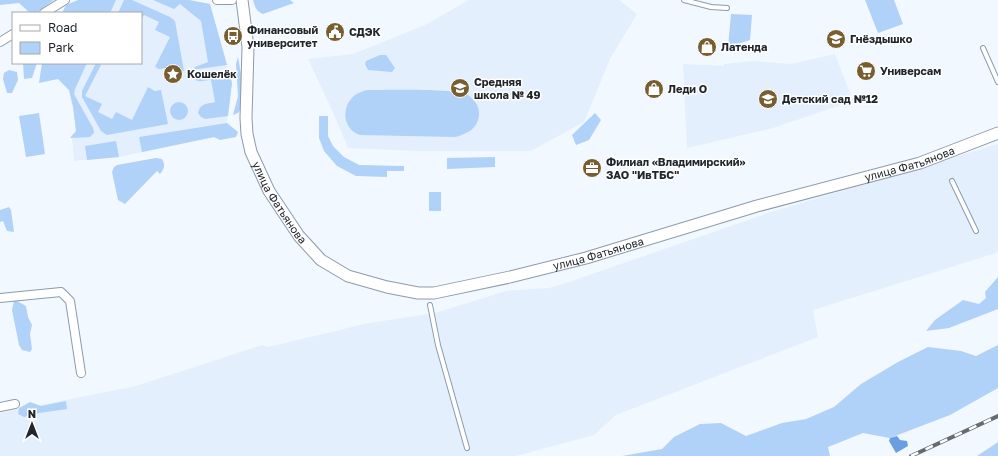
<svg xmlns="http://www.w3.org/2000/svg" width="998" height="456" viewBox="0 0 998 456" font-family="'Golos Text',sans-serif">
	<rect width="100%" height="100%" fill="#f2f8ff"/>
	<g fill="#e3effd">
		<path d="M90,0h99l21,4 22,79 -7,52 -106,22 -45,4 -2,-23 8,-6 -14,-69h75v-50h-57z"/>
		<path d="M469,0h150l18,14 -27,45 -26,63 -53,29h-114l-69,-3 -17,-40 -23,-49 45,-5 72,-29z"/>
		<path d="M835,54l18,47 -83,28 -83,19 -4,-84 41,2v-2l29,-3 38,3z"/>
		<path d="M998,144v107l-5,3 -180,56 5,27 -202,78 -22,20 -78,21h-516v-43l136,-27 126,-41 6,2 101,-24 66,-10 71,-22 43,-3 20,-6 202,-70z"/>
	</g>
	<g fill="#b0d1f8">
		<path d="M0,0h54l-18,13h-6l-11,-10 -19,2z"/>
		<path d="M78,0h38l-6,13h-48l4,-8z"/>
		<path d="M124,0h8l38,17 5,4 9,50 -8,1 -1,-5 -16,2 -4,-2 15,-30 -15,-7 4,-8 -15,-7 -3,5v-7h-23z"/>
		<path d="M153,0h36l21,4 17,61 -36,5 4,-3 13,-5 -7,-41 -21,-17 -6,5z"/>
		<path d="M253,0h37l4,3 -31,11c-7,-3 -8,-7 -10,-14z"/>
		<path d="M865,0h29l9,24 -25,9z"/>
		<path d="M731,14l21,1 -2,25 -22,7z"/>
		<path d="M380,55h6l9,13 -3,4 -24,-2 -3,-6 1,-3z"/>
		<path d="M238,57l4,22 -1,30 -3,4 -5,2 5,-19 -2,-32z"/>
		<path d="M23,63h14l-5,15 -8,1z"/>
		<path d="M42,63h45l-12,26 -1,5 19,34 1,5 -4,4 -20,1 6,-7 -3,-24 -4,-17 -11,-11 -19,4z"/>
		<path d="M96,63l5,2 -16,31 17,8 -4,8 14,7 4,-7 16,8 16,-33 7,4 6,-1 7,34 -61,11 -6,-4 -19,-34v-6z"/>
		<path d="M9,70l8,2 1,8 -6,13h-5l-4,-14 1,-6z"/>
		<path d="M229,71l3,12 -4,33 -23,3 -4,-2 -3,-4c2,-10 9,-9 17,-11l-4,-22c-7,0 -14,4 -19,-3z"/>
		<path d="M367,90c17,0 90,-2 101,5 7,5 12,12 11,21 -2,13 -11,17 -23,21l-96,-2c-18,-6 -19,-29 -5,-40 3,-2 8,-4 12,-5z"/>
		<circle cx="179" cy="111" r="9"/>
		<path d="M39,113l6,41 -19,3 -7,-41z"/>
		<path d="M595,113l6,7 -12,20 -13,5 -4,-10z"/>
		<path d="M319,116h9v20l5,10 11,11 15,8 45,1v5h-17v6l-31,-1 -19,-10 -13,-15 -5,-13z"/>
		<path d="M227,123l11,9 -2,5 -16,3 -6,-3 -72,15 -3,-15z"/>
		<path d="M116,141l3,16 -32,3 -2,-14z"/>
		<path d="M495,157v10l-48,2v-11z"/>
		<path d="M156,158l6,1c3,6 3,9 -2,15l-3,-3 -32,33 -7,-4 -6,-28 2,-5 3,-2z"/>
		<rect x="429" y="192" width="12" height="19"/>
		<path d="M9,207l2,3 3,22 -7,-1 -4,-10 -3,1v-12z"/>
		<path d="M998,277v32l-49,19 -23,3 9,-11 28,-20 16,4 7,-6 -1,-6z"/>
		<path d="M14,301h3l9,5 2,11 4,8 -2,9 2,15 -2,3 -8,-2 -3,-5 -7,-35z"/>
		<path d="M998,345v43l-48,27 -60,23 -27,-5 -35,14 2,9h-208l40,-7 12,-12 26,-13 21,-1 25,13 36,-13 24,-4 28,-12 27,-23 37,-22 30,-15 33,4 15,5z"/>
		<path d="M66,401l1,8 -28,4 -15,4 -6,-3 1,-6 11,-6 11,4z"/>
		<path d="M998,442v14h-21z"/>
	</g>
	<path fill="#699fe1" d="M897,436l3,4 7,1 1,5 -12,7 -7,-12 1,-3z"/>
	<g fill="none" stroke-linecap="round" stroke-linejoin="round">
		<g stroke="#8d9bab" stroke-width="6">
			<g id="lane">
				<path d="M684,0l27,7 16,1"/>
				<path d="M983,48l15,34"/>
				<path d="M952,181l24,50"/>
				<path d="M430,305l8,40 29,103"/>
			</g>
		</g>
		<g stroke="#8d9bab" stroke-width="10">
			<g id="street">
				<path d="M217,0h15"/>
				<path d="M44,13l21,-13"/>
				<path d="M0,42l13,-8"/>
				<path d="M0,298l61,-6 9,9 11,72"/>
				<path d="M0,407l15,-3"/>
			</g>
		</g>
		<g stroke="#8d9bab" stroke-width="13">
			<g id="secondary">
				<path id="s1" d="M242,0l6,47 -2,71 1,16 4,18 18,39 30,45 22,24 27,16 39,11 31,6h16l76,-16 76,-19 171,-52 163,-43 78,-30"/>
			</g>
		</g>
		<use href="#lane" stroke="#fff" stroke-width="4"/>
		<use href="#street" stroke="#fff" stroke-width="8"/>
		<use href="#secondary" stroke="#fff" stroke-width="11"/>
		<g stroke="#666b72" stroke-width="4">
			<path id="rail" d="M911,456l87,-40"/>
		</g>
		<use href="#rail" stroke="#fff" stroke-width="2.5" stroke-dasharray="8" stroke-linecap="butt"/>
	</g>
	<defs>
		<g id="civic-disc" transform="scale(1)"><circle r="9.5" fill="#775d2f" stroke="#fff"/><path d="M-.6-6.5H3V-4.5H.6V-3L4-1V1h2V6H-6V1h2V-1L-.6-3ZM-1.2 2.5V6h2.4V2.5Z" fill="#fff"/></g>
		<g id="bus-disc" transform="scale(1)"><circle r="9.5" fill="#775d2f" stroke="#fff"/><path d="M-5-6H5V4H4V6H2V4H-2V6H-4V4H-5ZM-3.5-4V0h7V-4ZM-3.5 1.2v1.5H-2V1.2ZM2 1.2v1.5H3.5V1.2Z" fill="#fff"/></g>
		<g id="school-disc" transform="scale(1)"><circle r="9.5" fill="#775d2f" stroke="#fff"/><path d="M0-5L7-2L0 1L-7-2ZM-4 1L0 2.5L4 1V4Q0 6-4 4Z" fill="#fff"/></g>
		<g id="shop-disc" transform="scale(1)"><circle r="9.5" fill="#775d2f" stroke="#fff"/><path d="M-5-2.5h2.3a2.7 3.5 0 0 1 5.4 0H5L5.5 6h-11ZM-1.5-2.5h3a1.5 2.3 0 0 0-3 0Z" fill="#fff"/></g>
		<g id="supermarket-disc" transform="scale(1)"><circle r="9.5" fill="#775d2f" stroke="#fff"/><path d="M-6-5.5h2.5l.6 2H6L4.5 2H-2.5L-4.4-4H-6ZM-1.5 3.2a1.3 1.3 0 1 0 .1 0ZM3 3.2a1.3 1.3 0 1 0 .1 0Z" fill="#fff"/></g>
		<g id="sight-disc" transform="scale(1)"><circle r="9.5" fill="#775d2f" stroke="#fff"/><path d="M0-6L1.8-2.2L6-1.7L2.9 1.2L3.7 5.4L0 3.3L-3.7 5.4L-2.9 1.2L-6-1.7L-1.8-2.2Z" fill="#fff"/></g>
		<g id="office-disc" transform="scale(1)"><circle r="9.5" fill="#775d2f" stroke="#fff"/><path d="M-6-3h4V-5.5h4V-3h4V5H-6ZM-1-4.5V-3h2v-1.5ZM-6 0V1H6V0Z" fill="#fff"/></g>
	</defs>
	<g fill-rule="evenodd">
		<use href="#civic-disc" x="335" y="32"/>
		<use href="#bus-disc" x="233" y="36"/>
		<use href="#school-disc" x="836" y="39"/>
		<use href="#shop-disc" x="707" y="47"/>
		<use href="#supermarket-disc" x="866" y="71"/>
		<use href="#sight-disc" x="173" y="74"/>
		<use href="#school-disc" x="460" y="88"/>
		<use href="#shop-disc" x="654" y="89"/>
		<use href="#school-disc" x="768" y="99"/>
		<use href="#office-disc" x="592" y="168"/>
	</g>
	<g text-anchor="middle" stroke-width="3" stroke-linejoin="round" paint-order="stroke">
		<g font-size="11" font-weight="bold" fill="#21262d" stroke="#fff" text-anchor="start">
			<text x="247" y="34">Финансовый<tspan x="247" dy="13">университет</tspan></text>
			<text x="349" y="36">СДЭК</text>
			<text x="850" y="43">Гнёздышко</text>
			<text x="721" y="51">Латенда</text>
			<text x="880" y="75">Универсам</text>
			<text x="187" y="78">Кошелёк</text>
			<text x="474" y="86">Средняя<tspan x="474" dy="13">школа № 49</tspan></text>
			<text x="668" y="93">Леди О</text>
			<text x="782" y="103">Детский сад №12</text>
			<text x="606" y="166">Филиал «Владимирский»<tspan x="606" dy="13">ЗАО "ИвТБС"</tspan></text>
		</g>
		<g font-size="11" fill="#21262d" stroke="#fff">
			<text dy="4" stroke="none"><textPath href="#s1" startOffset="895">улица Фатьянова</textPath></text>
			<text dy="4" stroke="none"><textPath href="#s1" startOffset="211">улица Фатьянова</textPath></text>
			<text dy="4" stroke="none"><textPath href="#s1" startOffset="571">улица Фатьянова</textPath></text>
		</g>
	</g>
	<rect x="12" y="12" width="130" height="52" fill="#ffffff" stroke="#a6a8ab"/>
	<rect x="20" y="25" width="20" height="6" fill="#ffffff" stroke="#a6a8ab"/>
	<text x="48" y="32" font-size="12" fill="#21262d">Road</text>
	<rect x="20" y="42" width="20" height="12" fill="#b0d1f8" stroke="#a6a8ab"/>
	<text x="48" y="52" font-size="12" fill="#21262d">Park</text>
	<g transform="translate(32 424)" stroke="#ffffff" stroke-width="3" paint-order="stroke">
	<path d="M0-3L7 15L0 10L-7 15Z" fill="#21262d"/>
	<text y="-6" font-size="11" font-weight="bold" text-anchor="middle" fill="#21262d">N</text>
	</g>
</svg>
